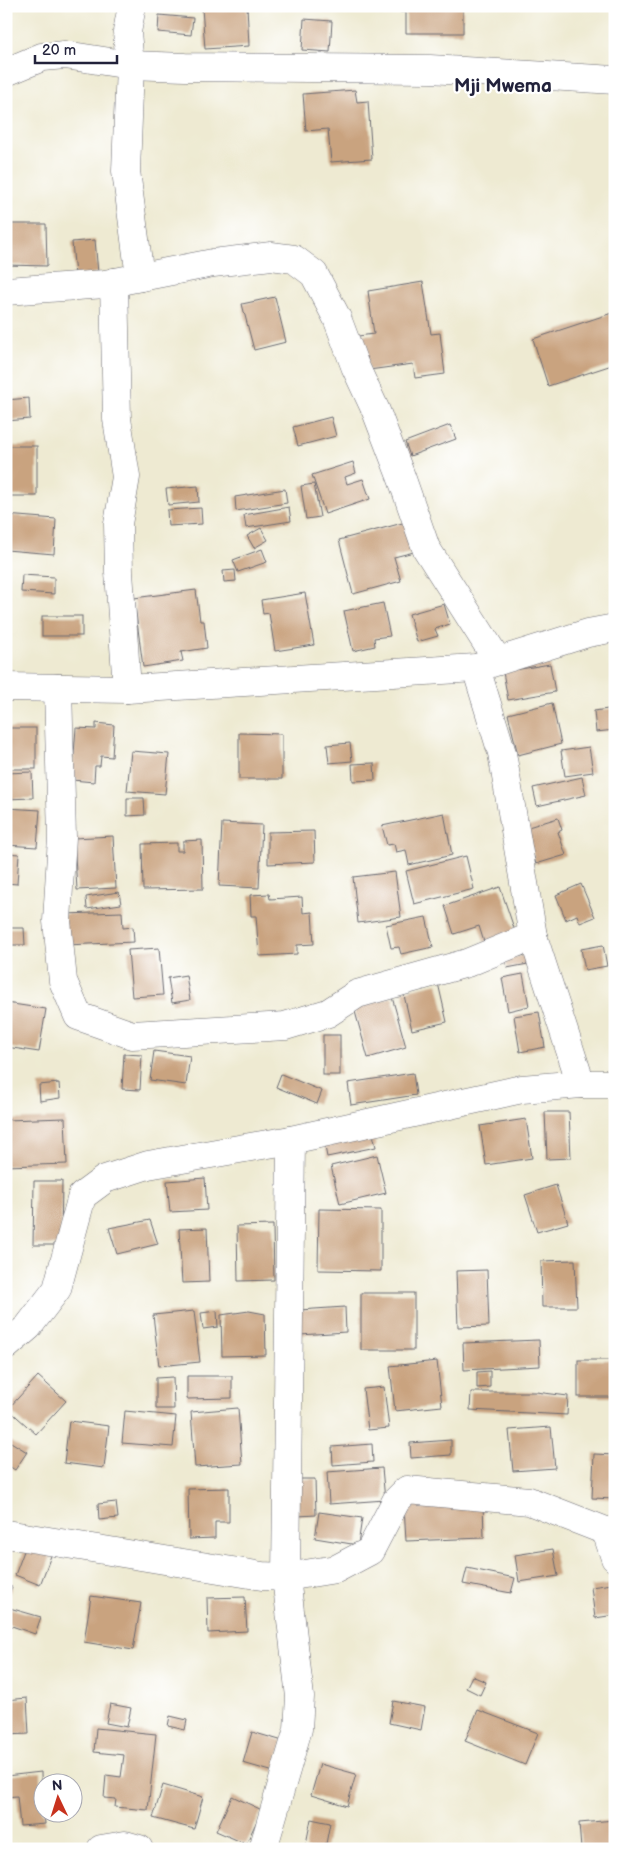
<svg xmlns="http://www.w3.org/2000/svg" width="621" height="1855" viewBox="0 0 621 1855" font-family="'Balsamiq Sans',sans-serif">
	<rect width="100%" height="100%" fill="#fff"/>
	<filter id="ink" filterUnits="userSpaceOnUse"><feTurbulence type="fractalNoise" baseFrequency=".02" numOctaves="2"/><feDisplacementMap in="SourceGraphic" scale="10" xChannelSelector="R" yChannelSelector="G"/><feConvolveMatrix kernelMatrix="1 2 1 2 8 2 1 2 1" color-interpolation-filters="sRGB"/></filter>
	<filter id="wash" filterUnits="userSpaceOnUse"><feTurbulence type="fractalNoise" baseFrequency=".0096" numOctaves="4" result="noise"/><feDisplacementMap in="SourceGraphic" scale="20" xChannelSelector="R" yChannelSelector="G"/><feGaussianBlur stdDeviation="1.12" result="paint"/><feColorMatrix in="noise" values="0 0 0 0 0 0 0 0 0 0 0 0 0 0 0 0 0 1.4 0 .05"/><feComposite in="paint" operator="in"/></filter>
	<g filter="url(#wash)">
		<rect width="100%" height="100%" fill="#eeead2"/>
		<g id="blocks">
			<g fill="#c9a37f">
				<path d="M6,6h4l-1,19h-3z"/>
				<path d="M226,6h21l2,40 -44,3 -3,-41z"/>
				<path d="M400,6h63v27h-57v-21h-6z"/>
				<path d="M159,15l34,3 -2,17 -33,-3z"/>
				<path d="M304,19l28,2 -2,31 -28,-2z"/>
				<path d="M355,90l2,12 11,-1 4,58 -41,3 -3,-33 -22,2 -3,-37z"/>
				<path d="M6,224h40l1,42 -41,-1z"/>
				<path d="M95,240l3,33 -23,2 -3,-33z"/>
				<path d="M423,282l8,52 9,-1 5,41 -30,4 -2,-14 -44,6 -2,-14 -5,1 -4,-21 16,-2 -6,-43z"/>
				<path d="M275,297l11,45 -32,8 -12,-46z"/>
				<path d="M615,312v52l-67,22 -15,-47z"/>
				<path d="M29,398l1,21 -24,2v-21z"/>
				<path d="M331,417l5,19 -38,10 -5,-19z"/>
				<path d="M450,425l6,14 -46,17 -5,-14z"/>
				<rect x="6" y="446" width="31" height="50"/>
				<path d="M353,462l3,11 -11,4 2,7 16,-5 7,20 -45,15 -13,-39z"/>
				<path d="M314,484l6,33 -14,2 -5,-33z"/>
				<path d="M198,486l1,16 -31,3 -2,-16z"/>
				<path d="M285,489l2,14 -51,8 -1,-14z"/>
				<path d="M289,507l2,14 -45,7 -2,-13z"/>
				<path d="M201,508l1,16 -34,2 -1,-16z"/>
				<path d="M6,515l50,4 -2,35 -48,-4z"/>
				<path d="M410,521l8,30 -24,6 7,24 -48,13 -14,-54z"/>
				<path d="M261,528l7,12 -14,8 -7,-12z"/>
				<path d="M262,549l5,13 -29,10 -5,-12z"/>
				<path d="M235,570l1,11 -12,1 -1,-11z"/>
				<path d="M22,575l32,2v17l-33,-2z"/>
				<path d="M196,590l4,31h4l3,27 -26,4 2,9 -40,6 -9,-69z"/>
				<path d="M305,593l9,52 -39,6 -6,-38 -6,1 -2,-14z"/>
				<path d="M383,603l7,33 -16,2 1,8 -22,5 -9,-40z"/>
				<path d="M444,604l6,20 -15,5 3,7 -21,6 -8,-28z"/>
				<rect x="42" y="616" width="40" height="20"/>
				<path d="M550,664l5,28 -47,8 -5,-28z"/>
				<path d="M552,703l9,41 -43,11 -10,-41z"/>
				<path d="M615,708v22l-19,2 -2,-21z"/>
				<path d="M96,723l18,2 -2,32 -11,-1 -1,10h-5l-1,16 -22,-2 4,-52 20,1z"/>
				<rect x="6" y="728" width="30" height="41"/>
				<path d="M239,733l43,1v45h-43z"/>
				<path d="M350,743l2,18 -23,2 -2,-18z"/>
				<path d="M589,747l4,25 -28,4 -4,-25z"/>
				<path d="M131,751l38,3 -4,40 -38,-3z"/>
				<path d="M374,763l1,17 -22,1 -1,-17z"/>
				<path d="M32,772l1,26 -27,1v-26z"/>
				<path d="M582,777l4,18 -49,11 -4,-18z"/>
				<path d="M127,798h17l1,17 -18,1z"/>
				<path d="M6,808l34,2 -3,37 -31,-2z"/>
				<path d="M444,813l8,42 -43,10 -3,-15 -10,2 -2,-8 -7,1 -5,-19z"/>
				<path d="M558,818l4,12 -4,2 8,23 -30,9 -11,-36z"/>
				<path d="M222,823l40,2 -3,63 -40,-2z"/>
				<path d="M314,831l1,31 -47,2v-32z"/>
				<path d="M113,836l3,52 -39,2 -3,-52z"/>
				<path d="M202,840l1,49 -60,1 -1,-46 35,-1v8h6v-10z"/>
				<path d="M6,853l13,1 -2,30 -11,-1z"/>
				<path d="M466,856l8,33 -60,15 -8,-33z"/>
				<path d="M395,872l6,45 -43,6 -5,-46z"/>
				<path d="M581,884l14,33 -15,6 -3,-8 -11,5 -10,-25z"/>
				<path d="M500,887l15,44 -31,11 -5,-16 -25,8 -9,-28z"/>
				<path d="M119,892l2,12 -34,5 -1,-12z"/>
				<path d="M269,894l1,5 32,-2 1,16 9,-1 2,32 -17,1v9l-38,2 -3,-40h-5l-1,-21z"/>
				<path d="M122,912l1,16 10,-1 1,15 -68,3 -2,-31z"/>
				<path d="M426,917l7,30 -32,7 -2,-7 -8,1 -5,-23z"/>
				<path d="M6,928h18l1,17h-19z"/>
				<path d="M603,945l4,21 -22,4 -4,-21z"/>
				<path d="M159,948l4,47 -31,2 -4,-47z"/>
				<path d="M526,955l2,9 -21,4 -2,-9z"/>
				<path d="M523,974l6,32 -21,5 -6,-33z"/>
				<path d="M186,975l4,25 -18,3 -4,-25z"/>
				<path d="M438,983l9,39 -35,8 -9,-39z"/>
				<path d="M392,997l14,50 -38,11 -14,-50z"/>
				<path d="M6,1003l40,6 -7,43 -33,-5z"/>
				<path d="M539,1012l6,35 -25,5 -6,-36z"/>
				<rect x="323" y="1035" width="17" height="40"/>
				<path d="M154,1051l36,5 -4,29 -36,-5z"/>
				<path d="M124,1054l18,1 -2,35 -18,-1z"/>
				<path d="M413,1073l3,22 -65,10 -3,-22z"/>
				<path d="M281,1074l41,17 -5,13 -41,-17z"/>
				<path d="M59,1083l1,15 -20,3 -1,-16z"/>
				<path d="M545,1112h24l2,46 -24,1z"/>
				<path d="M65,1118l2,46 -61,2v-46z"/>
				<path d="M526,1119l6,39 -46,7 -6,-39z"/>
				<path d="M371,1126l5,21 -49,10 -4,-21z"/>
				<path d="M377,1155l9,38 -46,11 -9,-38z"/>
				<path d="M205,1178l2,32 -37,2 -3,-31z"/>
				<path d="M34,1181h28l-1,64h-28z"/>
				<path d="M556,1185l12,38 -31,9 -12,-37z"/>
				<path d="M319,1209l62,1v61l-63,-1z"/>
				<path d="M150,1220l8,24 -41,10 -8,-26z"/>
				<path d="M273,1225l1,55 -36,1 -1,-55z"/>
				<path d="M207,1228l2,54 -27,1 -3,-54z"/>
				<path d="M575,1260l2,47h-35l-1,-46z"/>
				<path d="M487,1270l2,56 -31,1 -2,-56z"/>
				<rect x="361" y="1293" width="53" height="57"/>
				<path d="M345,1307l1,25 -46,3 -1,-25z"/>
				<path d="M194,1311l6,51 -41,4 -6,-51z"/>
				<path d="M217,1311l1,16 -15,2 -2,-16z"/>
				<path d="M249,1311l16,3 1,41 -44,1 -1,-41z"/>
				<path d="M539,1340l1,26 -76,4 -1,-27z"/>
				<rect x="578" y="1360" width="37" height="37"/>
				<path d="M437,1361l5,45 -47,5 -5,-45z"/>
				<path d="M490,1371v16l-13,1v-16z"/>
				<path d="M38,1376l28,25 -30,33 -28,-25z"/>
				<path d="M187,1376h45v22l-45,1z"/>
				<path d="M173,1377l1,32h-18v-31z"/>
				<path d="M384,1387l5,41 -21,2 -5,-41z"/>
				<path d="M471,1392h65l32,4 -1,19 -97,-5z"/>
				<path d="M238,1408l4,56 -47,3 -4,-55z"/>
				<path d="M125,1411l51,5 -3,31 -51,-4z"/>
				<path d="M69,1421l40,5 -5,42 -40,-5z"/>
				<path d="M551,1427l4,41 -42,3 -4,-41z"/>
				<path d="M6,1439l21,13 -12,18 -9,-6z"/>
				<path d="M451,1440v15l-40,3 -1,-15z"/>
				<path d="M372,1444l1,18 -40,3 -1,-18z"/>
				<path d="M594,1454l21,1v44l-23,-1z"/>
				<path d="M382,1468l3,32 -56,4 -2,-32z"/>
				<path d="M298,1479h17l1,36 -18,1z"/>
				<path d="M229,1488v34h-14v16l-26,1 -1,-50z"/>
				<path d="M483,1501l1,37 -78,3 -2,-36z"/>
				<path d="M116,1502l2,16 -19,2 -1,-16z"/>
				<path d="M319,1512l43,6 -4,27 -43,-7z"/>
				<path d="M27,1543l25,10 -12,32 -25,-10z"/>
				<path d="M553,1549l5,27 -39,6 -4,-27z"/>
				<path d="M467,1568l48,10 -4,15 -48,-9z"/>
				<path d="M612,1584l3,31 -20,3 -4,-31z"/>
				<path d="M6,1585l6,2 -6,13z"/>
				<path d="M91,1596l50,7 -8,47 -49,-8z"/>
				<path d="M245,1597l2,34 -39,2 -1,-35z"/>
				<path d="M6,1607l35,10 -6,17 -29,-10z"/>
				<path d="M472,1676l14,6 -6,13 -14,-7z"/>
				<path d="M27,1698l2,36 -23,1v-35z"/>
				<path d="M393,1701l32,6 -4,23 -32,-7z"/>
				<path d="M110,1704l21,4 -4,19 -21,-4z"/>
				<path d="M478,1710l60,23 -13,32 -60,-24z"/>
				<path d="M170,1716l17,4 -2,10 -17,-4z"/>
				<path d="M96,1728l60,6 -8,76 -33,-3 1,-8 -12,-1 2,-23 15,2 3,-22 -30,-3z"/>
				<path d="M252,1732l31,9 -9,31 -31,-9z"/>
				<path d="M320,1764l36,10 -9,32 -36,-11z"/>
				<path d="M41,1772l1,40h2l1,12 -25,2 -3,-30 -11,1v-21z"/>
				<path d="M163,1785l40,12 -9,32 -41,-11z"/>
				<path d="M232,1796l30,14 -16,34 -30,-13z"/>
				<path d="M311,1819l19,4 -5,26h-20z"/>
				<path d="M615,1820v29h-34l-2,-26z"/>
			</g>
		</g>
	</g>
	<g filter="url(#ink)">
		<use href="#blocks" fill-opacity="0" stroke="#696870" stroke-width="1"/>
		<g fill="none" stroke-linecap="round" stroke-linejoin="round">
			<g stroke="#696870" stroke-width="29">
				<g id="minor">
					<path d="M132,6l-5,26 3,33 -4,106 14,106"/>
					<path d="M6,72l36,-15 23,-2 65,10 55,2 245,2 185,11"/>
					<path d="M114,282l3,137 9,58 -8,47 1,48 8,117"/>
					<path d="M6,291l99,-7 108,-21 58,-7 23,3 20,15 23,44 18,48 21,45 26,68 24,69 72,113"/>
					<path d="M476,668l26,85 31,183 48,148"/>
					<path d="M6,687l121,2 349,-21 112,-35 27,-5"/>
					<path d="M58,688l4,149 -5,84 6,60 15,35 54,19 153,-9 43,-13 29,-19 110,-31 66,-27"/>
					<path d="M6,1346l22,-19 29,-38 25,-93 23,-17 43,-14 143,-25 231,-51 59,-5h34"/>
					<path d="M606,1531l9,27"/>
					<path d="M6,1534l256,42 24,1 50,-8 34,-18 26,-50 11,-11 122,11 77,30"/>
					<path d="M101,1849l24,-4 14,4"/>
					<path d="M263,1849l35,-120 2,-32 -14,-120 5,-437"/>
				</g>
			</g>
			<use href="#minor" stroke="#fff" stroke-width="28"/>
		</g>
	</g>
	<g text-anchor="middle" stroke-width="4.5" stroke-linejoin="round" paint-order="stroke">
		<g font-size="19" font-weight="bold" fill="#22223b" stroke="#fff">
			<text x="503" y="92">Mji Mwema</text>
		</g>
	</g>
	<rect width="621" height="1855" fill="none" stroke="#fff" stroke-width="25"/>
	<g transform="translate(58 1798) rotate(356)"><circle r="24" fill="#ffffff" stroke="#a7a7b1"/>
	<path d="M0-4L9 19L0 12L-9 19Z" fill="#c8321e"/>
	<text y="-8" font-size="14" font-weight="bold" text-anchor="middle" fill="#22223b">N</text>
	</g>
	<path d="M35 55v8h82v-8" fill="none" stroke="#22223b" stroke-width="2.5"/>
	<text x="42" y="55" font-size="15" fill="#22223b" stroke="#ffffff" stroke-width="4" paint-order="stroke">20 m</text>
</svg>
